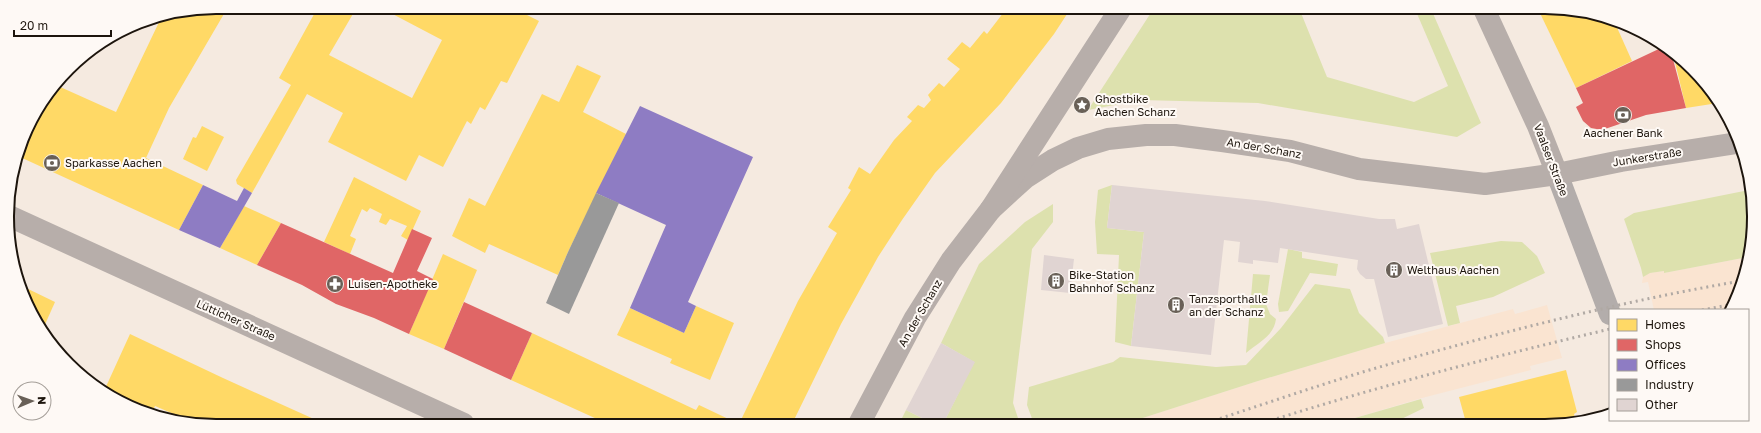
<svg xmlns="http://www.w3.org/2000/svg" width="1761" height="433" viewBox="0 0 1761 433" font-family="'Golos Text',sans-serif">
	<rect width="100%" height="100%" fill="#f5eae0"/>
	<g fill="#fae4d1">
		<path d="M1748,257l-16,53h-78l-6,-28 -6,1 1,-6 6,-4 15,-2v2z"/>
		<path d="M1547,305l15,53 -32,8 1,4 -109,28 -88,26h-210l134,-43 127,-38 128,-34 2,5z"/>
	</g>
	<g fill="#dde1ae">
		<path d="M1154,8h145l28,69 87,25 34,-16 -33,-77h16l50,114 -24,14 -199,-34 -117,-3 -53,10z"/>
		<path d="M1112,185l-5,43 37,4 -13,114 -16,-4 4,-87 -22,-1 -2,-32 3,-32z"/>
		<path d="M1749,190l3,54 -4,13 -84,16v-2l-14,2 -7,4 -2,-9 -17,-49 10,-6z"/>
		<path d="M1053,204v18l-21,27 -19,154 7,21h-77l31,-62 -33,-19 38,-79 46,-42z"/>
		<path d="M1501,241l21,1 15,14 8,17 -52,24 -37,9 4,17 -12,3 -18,-73z"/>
		<path d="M1288,249l14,3v6l36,6 -2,12 -26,-3 -22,38 -9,1 -1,-8z"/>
		<path d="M1253,274l17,1 -4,29 4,10 6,5c-2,17 -18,24 -30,34z"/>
		<path d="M1315,284l35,5 9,24 24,24 2,6 -127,38 -134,43h-90l-7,-19 2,-18 84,-25 7,-5 96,10 30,-2 35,-37z"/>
		<path d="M1421,399l3,9 -33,16h-57z"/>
		<path d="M906,410l28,14h-35z"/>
	</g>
	<g fill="#ffd966">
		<path d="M216,7h12l-59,101 -23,50 57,27 -24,45 -159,-73 9,-33 9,-13 5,2 9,-19 6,-8 58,26 45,-94z"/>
		<path d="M318,7h39l-28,48 83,43 30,-58 -59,-31 1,-2h141l-2,6 16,8 -32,62 -6,-2 -16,29 -5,-3 -9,17 -4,-3 -24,46 -24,-12 -13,26 -78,-39 15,-29 -36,-19 -55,99 -15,-9 -1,-4 55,-95 -12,-7z"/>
		<path d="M1007,8h64l-17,26 -53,69 -66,70 -33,47 -24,37 -37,67 -49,100h-184l-97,-44 21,-47 164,77 3,-5 40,19 59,-123 39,-68 -9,-6 23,-37 -3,-2 11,-21 11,7 24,-34 18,-19 -5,-4 11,-12 6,3 7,-8 -3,-5 11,-12 5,4 16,-18 -13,-10 15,-17 8,6 14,-17 3,3z"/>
		<path d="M1538,9h34l43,14 17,38 -56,27z"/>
		<path d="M1671,54l40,35 7,14 -32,5 -11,-46z"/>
		<path d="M577,65l24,11 -18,36 43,22 -58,118 -10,23 -69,-31 -4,9 -33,-17 17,-38 16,8 57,-112 17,8z"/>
		<path d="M202,126l22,11 -17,34 -24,-12 10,-22 3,1z"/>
		<path d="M354,177l67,34 -13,29 -7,-4 6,-10 -17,-7 -4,6 -7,-3 3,-8 -12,-6 -3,4 -5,-3 -12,27 6,3 -6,15 -26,-12z"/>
		<path d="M244,206l37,17 -24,42 -37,-17z"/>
		<path d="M443,254l34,16 -33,79 -35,-15z"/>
		<path d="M22,286l33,16 -12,27z"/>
		<path d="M696,306l38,17 -24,57 -40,-17 2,-4 -55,-24 13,-27 54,25z"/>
		<path d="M130,334l93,44 102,46h-128l-42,-18 -3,6 -40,-14 -8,-7z"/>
		<path d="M1566,370l11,42 -3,2 1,4 -11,6h-115l16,-5 -6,-22z"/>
	</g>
	<g fill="#e06666">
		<path d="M1663,47l8,7 3,9 12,45 -40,7 -44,15 -11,-2 -8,-7 -7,-14 7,-4 -7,-15z"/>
		<path d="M281,223l112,50 19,-44 20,9 -15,33 16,8 -24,55 -35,-16 -38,-14 -34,-19 -45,-20z"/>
		<path d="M464,302l68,31 -21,47 -67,-31z"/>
	</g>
	<g fill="#8e7cc3">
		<path d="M640,106l113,51 -65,145 8,4 -12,27 -54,-25 36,-83 -70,-32z"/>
		<path d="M203,185l34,16 7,-13 8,5 -32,55 -41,-18z"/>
	</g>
	<path fill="#999" d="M596,193l23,10 -50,111 -23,-11 22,-51z"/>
	<g fill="#e0d4d2">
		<path d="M1112,185l153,16 114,18h16l2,10 22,-5 24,100 -55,13 -14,-58h-8l-6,-5 -3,-5 1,-9 -78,-12 -2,15 -25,-3v4l-15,-2 2,-20 -16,-2 -13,115 -80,-9 13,-114 -37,-4z"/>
		<path d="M1044,255l30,4 -4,34 -29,-3z"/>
		<path d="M941,343l34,19 -32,62h-9l-28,-14z"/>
	</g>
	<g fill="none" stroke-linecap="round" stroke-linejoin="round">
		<path stroke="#b3adab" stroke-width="22" d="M1557,174l53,140"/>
		<g stroke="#b7aeaa" stroke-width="22">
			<path d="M1484,9l54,117 19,48"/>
			<path d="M991,209l34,-31 28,-18 25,-12 30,-9 38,-4h29l47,6 68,10 69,18 126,15 72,-10 64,-13 116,-18"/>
			<path d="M9,216l455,208"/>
			<path d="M859,424l56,-106 36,-57 40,-52 130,-201"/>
		</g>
		<g stroke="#b0a9a4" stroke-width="3" stroke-dasharray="2 4" stroke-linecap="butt">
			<path d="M1702,310l32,-6"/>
			<path d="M1203,424c62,-20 124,-42 187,-60 116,-33 233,-63 351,-83"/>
			<path d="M1260,424c115,-37 232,-67 350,-95"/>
		</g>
	</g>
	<defs>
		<g id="sight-disc" transform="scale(0.9)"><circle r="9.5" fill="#696057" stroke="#fef9f5"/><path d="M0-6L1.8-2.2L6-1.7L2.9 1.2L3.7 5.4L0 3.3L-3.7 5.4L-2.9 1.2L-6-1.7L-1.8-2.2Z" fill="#fff"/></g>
		<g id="bank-disc" transform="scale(0.9)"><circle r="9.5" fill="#696057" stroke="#fef9f5"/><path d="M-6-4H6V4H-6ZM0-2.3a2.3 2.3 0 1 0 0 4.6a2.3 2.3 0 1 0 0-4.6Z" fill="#fff"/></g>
		<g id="building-disc" transform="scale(0.9)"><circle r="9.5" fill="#696057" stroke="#fef9f5"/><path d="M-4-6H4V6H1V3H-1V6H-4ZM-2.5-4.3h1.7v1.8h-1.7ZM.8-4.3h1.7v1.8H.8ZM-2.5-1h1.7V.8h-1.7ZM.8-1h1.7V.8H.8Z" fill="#fff"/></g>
		<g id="pharmacy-disc" transform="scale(0.9)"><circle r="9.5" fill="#696057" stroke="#fef9f5"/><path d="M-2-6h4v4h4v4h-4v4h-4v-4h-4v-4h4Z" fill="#fff"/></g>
	</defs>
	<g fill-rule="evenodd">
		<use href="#sight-disc" x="1082" y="105"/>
		<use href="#bank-disc" x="1623" y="115"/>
		<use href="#bank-disc" x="52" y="163"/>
		<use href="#building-disc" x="1394" y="270"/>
		<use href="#building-disc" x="1056" y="281"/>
		<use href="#pharmacy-disc" x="335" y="284"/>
		<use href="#building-disc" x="1176" y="305"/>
	</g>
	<g text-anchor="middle" stroke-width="4" stroke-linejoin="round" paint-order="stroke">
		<g font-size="11" fill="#1d150d" stroke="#fef9f5" text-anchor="start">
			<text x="1095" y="103">Ghostbike<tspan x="1095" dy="13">Aachen Schanz</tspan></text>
			<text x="1623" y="137" text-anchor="middle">Aachener Bank</text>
			<text x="65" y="167">Sparkasse Aachen</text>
			<text x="1407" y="274">Welthaus Aachen</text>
			<text x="1069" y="279">Bike-Station<tspan x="1069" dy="13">Bahnhof Schanz</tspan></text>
			<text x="348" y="288">Luisen-Apotheke</text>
			<text x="1189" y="303">Tanzsporthalle<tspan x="1189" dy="13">an der Schanz</tspan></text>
		</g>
		<g font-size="11" fill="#1d150d" stroke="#fef9f5">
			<text transform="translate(1264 148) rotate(10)" y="4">An der Schanz</text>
			<text transform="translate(1647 157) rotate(-9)" y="4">Junkerstraße</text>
			<text transform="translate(1551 160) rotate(69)" y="4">Vaalser Straße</text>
			<text transform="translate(920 313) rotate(-60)" y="4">An der Schanz</text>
			<text transform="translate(236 320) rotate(24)" y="4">Lütticher Straße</text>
		</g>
	</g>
	<path d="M0 0H1761V433H0ZM216 14H1545A202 202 0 0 1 1747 216V217A202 202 0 0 1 1545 419H216A202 202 0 0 1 14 217V216A202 202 0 0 1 216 14Z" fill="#fef9f5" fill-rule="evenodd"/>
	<path fill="none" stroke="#1d150d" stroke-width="2" d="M216 14H1545A202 202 0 0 1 1747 216V217A202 202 0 0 1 1545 419H216A202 202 0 0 1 14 217V216A202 202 0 0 1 216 14Z"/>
	<rect x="1609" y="309" width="140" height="112" fill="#fef9f5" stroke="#a49e98"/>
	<rect x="1617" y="319" width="20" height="12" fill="#ffd966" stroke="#a49e98"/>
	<text x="1645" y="329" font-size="12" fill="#1d150d">Homes</text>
	<rect x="1617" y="339" width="20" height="12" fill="#e06666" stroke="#a49e98"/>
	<text x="1645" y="349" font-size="12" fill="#1d150d">Shops</text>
	<rect x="1617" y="359" width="20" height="12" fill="#8e7cc3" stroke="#a49e98"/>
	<text x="1645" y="369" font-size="12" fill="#1d150d">Offices</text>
	<rect x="1617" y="379" width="20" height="12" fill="#999999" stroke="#a49e98"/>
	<text x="1645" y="389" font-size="12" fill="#1d150d">Industry</text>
	<rect x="1617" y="399" width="20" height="12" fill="#e0d4d2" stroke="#a49e98"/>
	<text x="1645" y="409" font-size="12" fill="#1d150d">Other</text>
	<g transform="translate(32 401) rotate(88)"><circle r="19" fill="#fef9f5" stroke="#a49e98"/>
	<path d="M0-3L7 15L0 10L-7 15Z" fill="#696057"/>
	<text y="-6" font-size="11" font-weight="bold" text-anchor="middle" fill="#1d150d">N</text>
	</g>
	<path d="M14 30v6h97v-6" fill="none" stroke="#1d150d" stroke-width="2"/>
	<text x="20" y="30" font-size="12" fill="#1d150d" stroke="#fef9f5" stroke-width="3" paint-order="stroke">20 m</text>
</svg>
